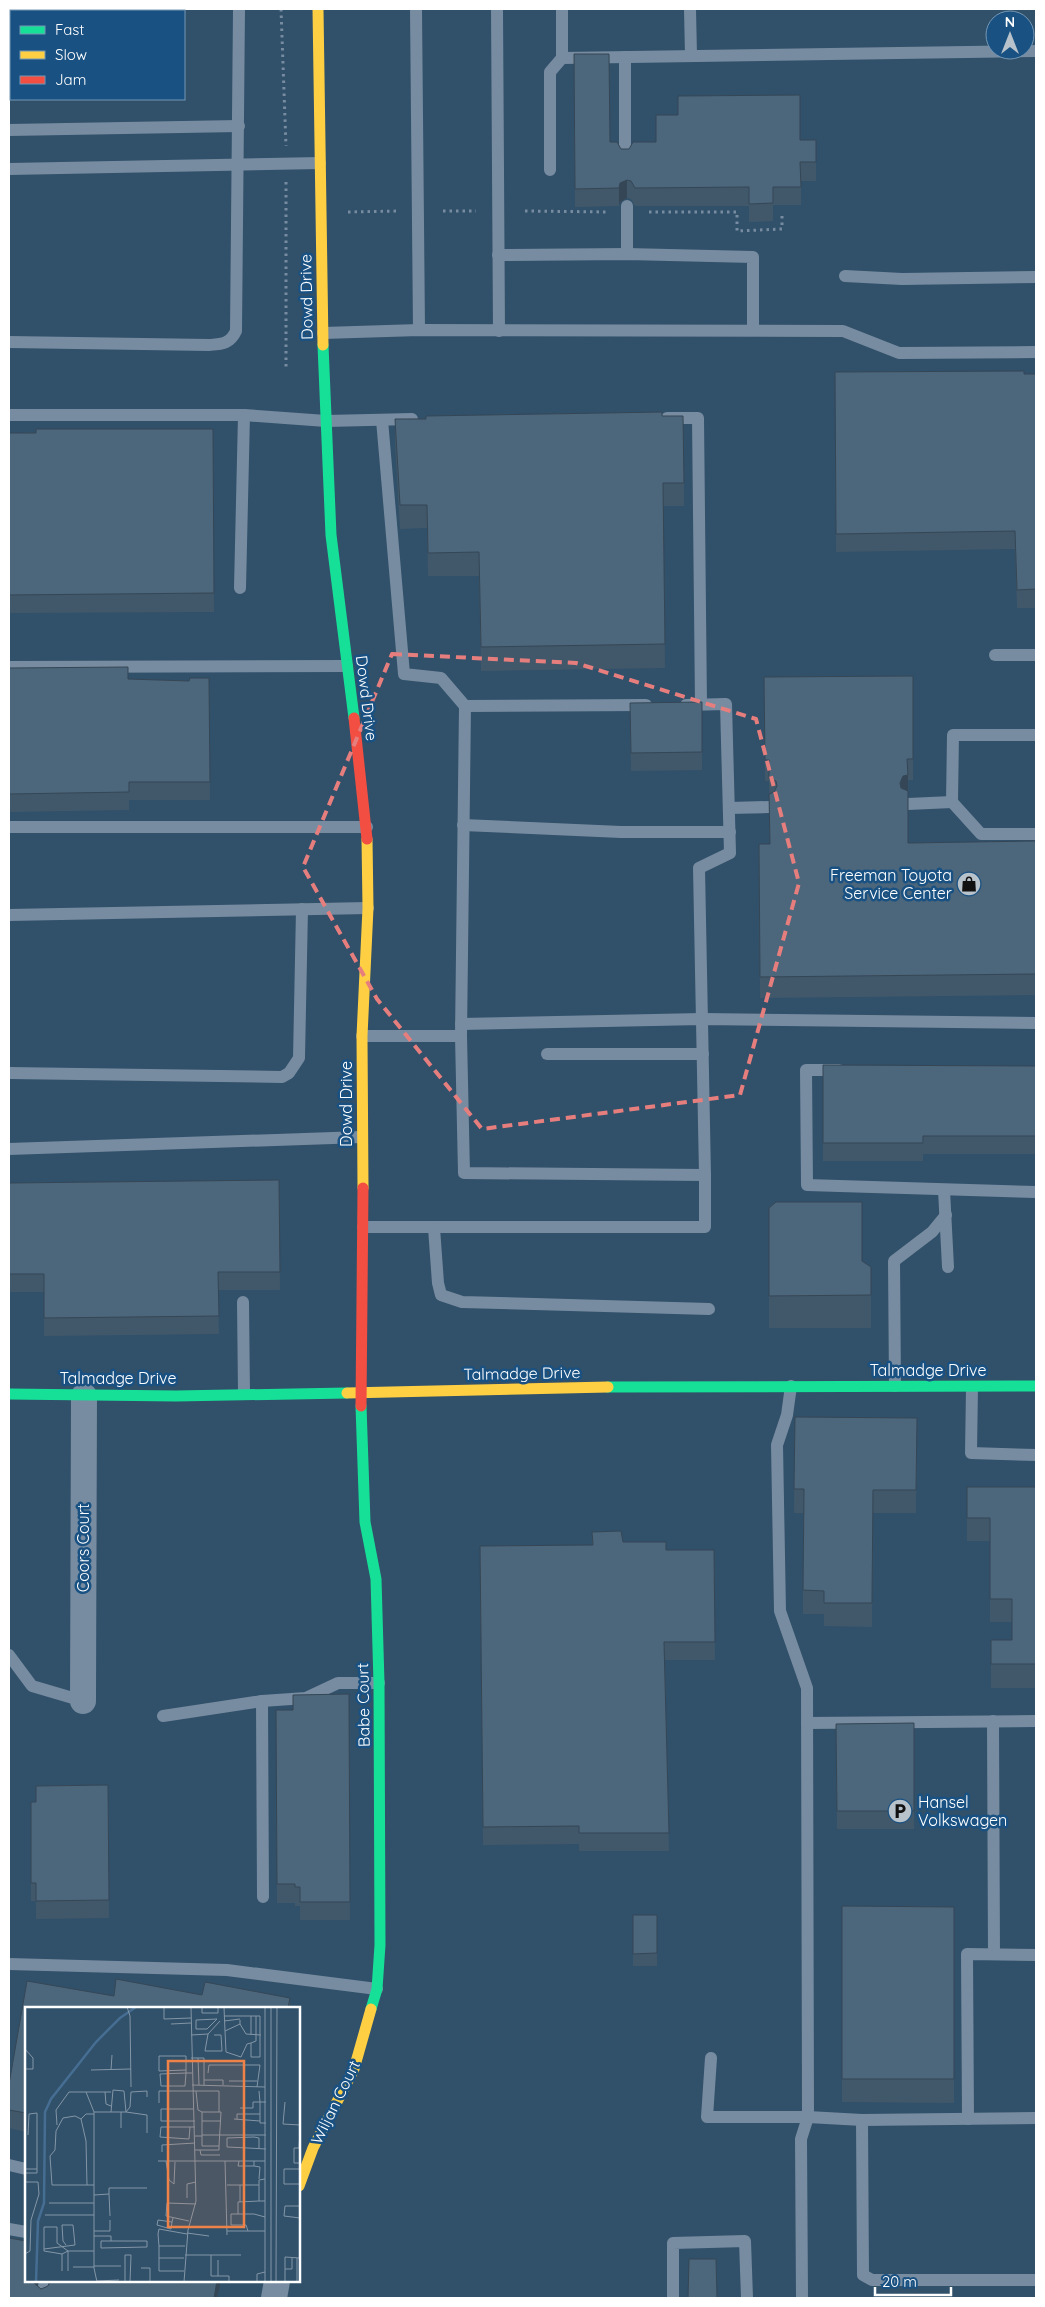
<svg xmlns="http://www.w3.org/2000/svg" width="1045" height="2307" viewBox="0 0 1045 2307" font-family="Quicksand,sans-serif">
	<rect width="100%" height="100%" fill="#31506a"/>
	<g fill="none" stroke-linecap="round" stroke-linejoin="round">
		<g stroke="#778ca0" stroke-width="3" stroke-dasharray="2.5 4" stroke-linecap="butt">
			<path d="M281,9l5,137"/>
			<path d="M286,182v186"/>
			<path d="M443,211h33"/>
			<path d="M525,211l84,1"/>
			<path d="M348,212l52,-1"/>
			<path d="M649,212h88v19l45,-2v-15"/>
		</g>
		<g stroke="#778ca0" stroke-width="12">
			<path d="M416,9l3,321"/>
			<path d="M497,9l2,322"/>
			<path d="M562,9v49"/>
			<path d="M690,9l1,47"/>
			<path d="M625,57v103"/>
			<path d="M9,130l230,-4"/>
			<path d="M9,169l311,-6"/>
			<path d="M550,170v-98l12,-14 474,-7"/>
			<path d="M627,206v48"/>
			<path d="M498,255l129,-1 126,3v73"/>
			<path d="M845,276l57,3 134,-2"/>
			<path d="M323,333l96,-3 424,1 56,22 137,-1"/>
			<path d="M9,342l200,3c13,-1 21,-1 27,-14l3,-322"/>
			<path d="M9,415h235l82,6 86,-2"/>
			<path d="M667,418h31l3,286"/>
			<path d="M382,420l22,254 37,4 24,28"/>
			<path d="M240,588l4,-173"/>
			<path d="M995,655h41"/>
			<path d="M9,667l338,-1"/>
			<path d="M1036,735h-83l-1,67 29,32h55"/>
			<path d="M908,804l44,-2"/>
			<path d="M729,808l40,-1"/>
			<path d="M463,825l158,7h109"/>
			<path d="M9,827h358"/>
			<path d="M9,915l359,-7"/>
			<path d="M461,1024l241,-5 334,4"/>
			<path d="M362,1036h99l4,-330 181,-1"/>
			<path d="M461,1036l3,137 241,2 -6,-307 31,-15 -4,-149 -40,1"/>
			<path d="M547,1054h156"/>
			<path d="M839,1070h-33l1,115 229,7"/>
			<path d="M9,1073l273,4 7,-4 10,-15 3,-149"/>
			<path d="M9,1149l353,-12"/>
			<path d="M944,1190l4,77"/>
			<path d="M363,1227h342v-52"/>
			<path d="M434,1228l4,55 3,12 21,7 247,7"/>
			<path d="M243,1302l1,92"/>
			<path d="M791,1386l-4,29 -10,30 3,166 27,77 1,429 -7,22 1,159"/>
			<path d="M895,1386l-1,-125 38,-29 14,-17"/>
			<path d="M972,1387l-1,66 65,2"/>
			<path d="M9,1655l23,31 51,15"/>
			<path d="M163,1716l99,-15"/>
			<path d="M993,1721l1,233"/>
			<path d="M807,1723l229,-2"/>
			<path d="M263,1897l-1,-196 44,-3 32,-15h41"/>
			<path d="M9,1964l218,6 150,19"/>
			<path d="M711,2058l-4,59h101l54,3"/>
			<path d="M1036,2118l-174,2 1,155 9,5h164"/>
			<path d="M968,2119l-1,-165 69,1"/>
			<path d="M9,2165l17,4"/>
			<path d="M9,2229l17,3"/>
			<path d="M42,2298l3,-17"/>
			<path d="M673,2298v-55l72,-2 2,57"/>
		</g>
		<g stroke="#778ca0" stroke-width="26">
			<path d="M83,1701l1,-305"/>
			<path d="M274,2298l3,-17"/>
		</g>
		<g stroke="#16e098" stroke-width="11">
			<path d="M323,345l8,190 23,183"/>
			<path d="M608,1387l428,-1"/>
			<path d="M9,1394l167,2 171,-3"/>
			<path d="M361,1406l4,116 11,57 3,104 1,262 -3,44 -6,20"/>
		</g>
		<g stroke="#ffcf43" stroke-width="11">
			<path d="M318,9l5,336"/>
			<path d="M363,1188l-1,-152 6,-128 -1,-69"/>
			<path d="M347,1393l261,-6"/>
			<path d="M299,2186l14,-38 41,-79 17,-60"/>
		</g>
		<g stroke="#f24e42" stroke-width="11">
			<path d="M354,718l13,121"/>
			<path d="M361,1406l2,-218"/>
		</g>
	</g>
	<g fill="#41586a">
		<path d="M574,54l36,88 11,7h8l27,-7 160,-2v41h-15v24h-28v16l-24,1v-16h-114l-4,-7 -4,-1 -7,4 -1,4 -44,1z"/>
		<path d="M835,372l201,2v234h-19l-2,-59 -179,3z"/>
		<path d="M662,416l22,67v23h-21l2,162 -184,3 -2,-95h-51l-1,-48 -27,1 -5,-86v-24z"/>
		<path d="M213,429l1,183 -205,1v-180z"/>
		<path d="M9,668l119,11 61,2 20,-3 1,122h-81v10l-120,2z"/>
		<path d="M913,676v104h-5v63l128,-2v154l-276,3 -1,-154h11l-1,-63h-4l-1,-104z"/>
		<path d="M630,721l72,31v18l-71,1z"/>
		<path d="M823,1065l213,1v88h-113v7h-100z"/>
		<path d="M279,1180l1,110h-62l1,44 -175,2v-44h-35v-109z"/>
		<path d="M769,1208l93,53 9,6v61h-102z"/>
		<path d="M795,1417l122,1 -1,95h-43l-1,114 -48,-1v-12h-21v-101h-9z"/>
		<path d="M967,1487h69v201h-45v-48h21v-18h-22v-81h-23z"/>
		<path d="M592,1532l31,10 43,8h48l1,110h-50l4,191h-90v-7l-96,1 -3,-299 112,-1z"/>
		<path d="M349,1694l1,226h-50v-14h-5v-3h-18l-1,-193h17z"/>
		<path d="M914,1723v106h-77l-1,-105z"/>
		<path d="M108,1785l1,133 -73,1v-18h-5v-81l5,-18z"/>
		<path d="M842,1906l112,1v196l-112,-1z"/>
		<rect x="633" y="1915" width="24" height="51"/>
		<path d="M116,1979l86,16 3,-13 85,16v10h-264v124l-17,-4v-44l18,-103 87,15z"/>
	</g>
	<g fill="#354756">
		<path d="M627,180v18l-7,4 -1,4v-18l1,-5z"/>
		<path d="M908,775v21l-5,1 -3,-14 3,-7z"/>
		<path d="M35,2281h3l-3,17z"/>
		<path d="M217,2281h3v5l-3,12h-3z"/>
	</g>
	<g fill="#4c667b" stroke="#354756">
		<path d="M574,54h35l1,88h7l4,7h8l4,-7h23v-27h22v-19l122,-1v45h16v22h-16l1,25h-28v16l-24,1v-17l-114,1 -4,-7 -4,-1 -7,3 -1,5 -44,1z"/>
		<path d="M1024,371v3h12v215l-19,1 -2,-59 -179,3 -1,-162z"/>
		<path d="M662,412v4h21l1,67h-21l2,161 -184,3 -2,-95 -51,1 -1,-48h-27l-5,-86h31v-3z"/>
		<path d="M36,429h177l1,164 -205,2v-162h27z"/>
		<path d="M128,667v12l61,2 1,-3h19l1,104h-81v10l-120,2v-126z"/>
		<path d="M913,676v83h-6l1,16 -5,1 -3,7 1,5 7,3v52l128,-2v133l-276,3 -1,-133h11l-1,-50 5,-2 3,-6 -1,-5 -7,-3v-18h-4l-1,-83z"/>
		<path d="M702,702v50l-71,1 -1,-50z"/>
		<path d="M823,1065l213,1v70h-113v7h-100z"/>
		<path d="M279,1180l1,92h-62l1,44 -175,2v-44h-35v-91z"/>
		<path d="M776,1202h86v59l9,6v28l-102,1v-88z"/>
		<path d="M795,1417l122,1 -1,72h-43l-1,113h-48v-12l-21,-1 1,-101h-10z"/>
		<path d="M967,1487h69v177h-45v-24h21v-41h-22v-81h-23z"/>
		<path d="M621,1531l2,11h43v8h48l1,92h-51l5,191h-90v-7l-96,1 -3,-281 113,-1 -1,-13z"/>
		<path d="M349,1694l1,208h-50v-15h-5v-3h-18l-1,-174h17v-15z"/>
		<path d="M914,1723v88h-77l-1,-87z"/>
		<path d="M108,1785l1,115 -73,1v-18h-5v-81h5v-16z"/>
		<path d="M842,1906l112,1v172h-112z"/>
		<path d="M633,1915h24v38l-24,1z"/>
		<path d="M116,1979l86,16 3,-13 85,16 -2,10h-262v105l-17,-3v-26l18,-103 87,15z"/>
		<path d="M9,2238l17,3v40h9l-1,2 7,6 7,-3 2,-5h167l-3,17h-205z"/>
		<path d="M689,2259h27l1,39h-29z"/>
	</g>
	<path fill="none" stroke="#e67e7e" stroke-width="4" stroke-dasharray="10 6" stroke-linejoin="round" d="M392,654l184,9 180,56 43,164 -59,212 -258,34 -105,-130 -74,-132z"/>
	<defs>
		<g id="shop-disc" transform="scale(1.25)"><circle r="9.5" fill="#b7c2cb" stroke="#195182"/><path d="M-5-2.5h2.3a2.7 3.5 0 0 1 5.4 0H5L5.5 6h-11ZM-1.5-2.5h3a1.5 2.3 0 0 0-3 0Z" fill="#111"/></g>
		<g id="parking-disc" transform="scale(1.25)"><circle r="9.5" fill="#b7c2cb" stroke="#195182"/><path d="M-3.5-5.5H1a3.5 3.5 0 0 1 0 7H-1V5.5H-3.5ZM-1-3.4V-.6H.8a1.4 1.4 0 0 0 0-2.8Z" fill="#111"/></g>
	</defs>
	<g fill-rule="evenodd">
		<use href="#shop-disc" x="969" y="884"/>
		<use href="#parking-disc" x="900" y="1811"/>
	</g>
	<g text-anchor="middle" stroke-width="5" stroke-linejoin="round" paint-order="stroke">
		<g font-size="16" fill="#fff" stroke="#195182">
			<text transform="translate(306 297) rotate(-91)" y="6">Dowd Drive</text>
			<text transform="translate(367 698) rotate(83)" y="6">Dowd Drive</text>
			<text transform="translate(346 1104) rotate(-90)" y="6">Dowd Drive</text>
			<text x="928" y="1376">Talmadge Drive</text>
			<text transform="translate(522 1373) rotate(-1)" y="6">Talmadge Drive</text>
			<text x="118" y="1384">Talmadge Drive</text>
			<text transform="translate(83 1548) rotate(-90)" y="6">Coors Court</text>
			<text transform="translate(363 1705) rotate(-91)" y="6">Babe Court</text>
			<text transform="translate(335 2102) rotate(-64)" y="6">Wiljan Court</text>
		</g>
		<g font-size="16" fill="#fff" stroke="#195182" text-anchor="end">
			<text x="952" y="881">Freeman Toyota<tspan x="952" dy="18">Service Center</tspan></text>
			<text x="918" y="1808" text-anchor="start">Hansel<tspan x="918" dy="18">Volkswagen</tspan></text>
		</g>
	</g>
	<g transform="translate(25 2007)">
		<rect width="275" height="275" fill="#31506a"/>
		<path fill="none" stroke="#466e92" stroke-width="2.5" d="M11,275l2,-61 6,-18 1,-91 6,-13 45,-57 24,-24 16,-11"/>
		<path fill="none" stroke="#8396a6" stroke-width="1" d="M102,0l3,9 1,71M139,0v12l27,-1M177,0v6h16v-6M199,0l1,24M240,0v275M199,9h36v41h-9v-14l-4,1 -6,13 -15,-5 -1,-21 15,-7v-4M226,9v19M192,12l-10,10h-11v-9zM199,14l16,-2M146,17l20,-1M215,17l6,10 15,1M166,28l17,-1M189,28h7l1,16h-17l3,-17 12,-13M226,36l5,-2v-25M0,42l8,9v11h-8M166,51h7l1,27M173,51h6v27M66,63l40,-1M86,63l1,-15M161,63l-27,1v-15h27v17l-1,13h-24l-1,-12 26,-1h6M183,66l1,-8h51l-3,22M179,73h19v5M204,74h28M167,78l73,2M171,84l2,19 4,2M61,85l8,20v156l3,14M80,85l1,12 5,2M260,95l-2,22 17,1M134,96v-12h60v21M215,101h13v-6h7l-1,-11M168,102h-32v12h34M69,105h32M86,105l2,-22 11,1 2,21M101,105l4,-5 1,-15 16,-1v6M101,105l21,3v18M69,107h-8l-5,5 -6,-3 -12,2 -7,13 -1,19 -5,6 2,29h42M235,107v-12h6M56,112l5,22 1,44M209,112l26,2M212,112v-5h23v9h6M177,114h19M32,118l-1,-15 13,-18h42M165,120l-1,12 -29,-2 1,-10h34M96,121v-16M275,124l-1,17h-5v15h6M177,128h64M170,129h7v-24h19l-2,34h-17v-10M234,141v-10l-5,-1 -27,1v9l21,1 18,1M170,143h24v-4M175,143l1,5h19M137,145v-7l33,-2M133,154h107M141,154l3,19 5,4M200,154l2,74M214,154l-1,5h16M229,154v5l6,1 -1,12M0,162h12v-56l-8,1 -1,21M275,162h-16v15h16M0,166h12v-4M0,175h13l1,12 -8,26 -1,31 -5,3M149,177l1,-22M202,178h32M215,178v17M84,187v-6h38M69,188l15,-1 1,22M162,191v-14l9,-2M240,194h-6v-21l6,-1M24,196h45M275,199h-15l-1,10 16,2M213,207v-12l21,-1M20,208h49M164,214l-23,-5 1,-13 29,1M147,215l-1,7 -14,-4 1,-5 14,2 1,-4M69,224h16v-11M202,224h38M223,224l-2,-6h-15v-11h23l11,3M162,226l22,3M69,229h17v5h-10v7l46,-1v-6h-36M134,239v12h25M160,239h-26l-1,-12 1,-5 28,5M19,242l31,-4 -2,-20h-11l1,16 3,4M42,244h27M37,247l-18,-3v-24h13v16l11,8M160,248h56M186,248v21h18v6M134,251v13h25M272,251v24M69,259h27M48,260h21M116,261h9v14M260,262h7v-11M37,264v-17l6,-3v20M193,269v-16M72,274l22,-1M100,275v-27h6l-1,27M159,275l4,-52 8,-29 -5,-194M232,275v-8l8,-2M246,275v-275M251,275l1,-275M260,275v-25l15,1"/>
		<path fill="#ee8249" fill-opacity="0.15" stroke="#ee8249" stroke-width="2.5" d="M143,54h76v166h-76z"/>
		<rect width="275" height="275" fill="none" stroke="#fff" stroke-width="2.5"/>
	</g>
	<rect width="1045" height="2307" fill="none" stroke="#ffffff" stroke-width="20"/>
	<rect x="10" y="10" width="175" height="90" fill="#195182" stroke="#7597b4"/>
	<rect x="20" y="26" width="25" height="8" fill="#16e098" stroke="#7597b4"/>
	<text x="55" y="35" font-size="15" fill="#ffffff">Fast</text>
	<rect x="20" y="51" width="25" height="8" fill="#ffcf43" stroke="#7597b4"/>
	<text x="55" y="60" font-size="15" fill="#ffffff">Slow</text>
	<rect x="20" y="76" width="25" height="8" fill="#f24e42" stroke="#7597b4"/>
	<text x="55" y="85" font-size="15" fill="#ffffff">Jam</text>
	<g transform="translate(1010 35)"><circle r="24" fill="#195182" stroke="#7597b4"/>
	<path d="M0-4L9 19L0 12L-9 19Z" fill="#b7c2cb"/>
	<text y="-8" font-size="14" font-weight="bold" text-anchor="middle" fill="#ffffff">N</text>
	</g>
	<path d="M875 2287v8h76v-8" fill="none" stroke="#ffffff" stroke-width="2.5"/>
	<text x="882" y="2287" font-size="15" fill="#ffffff" stroke="#195182" stroke-width="4" paint-order="stroke">20 m</text>
</svg>
